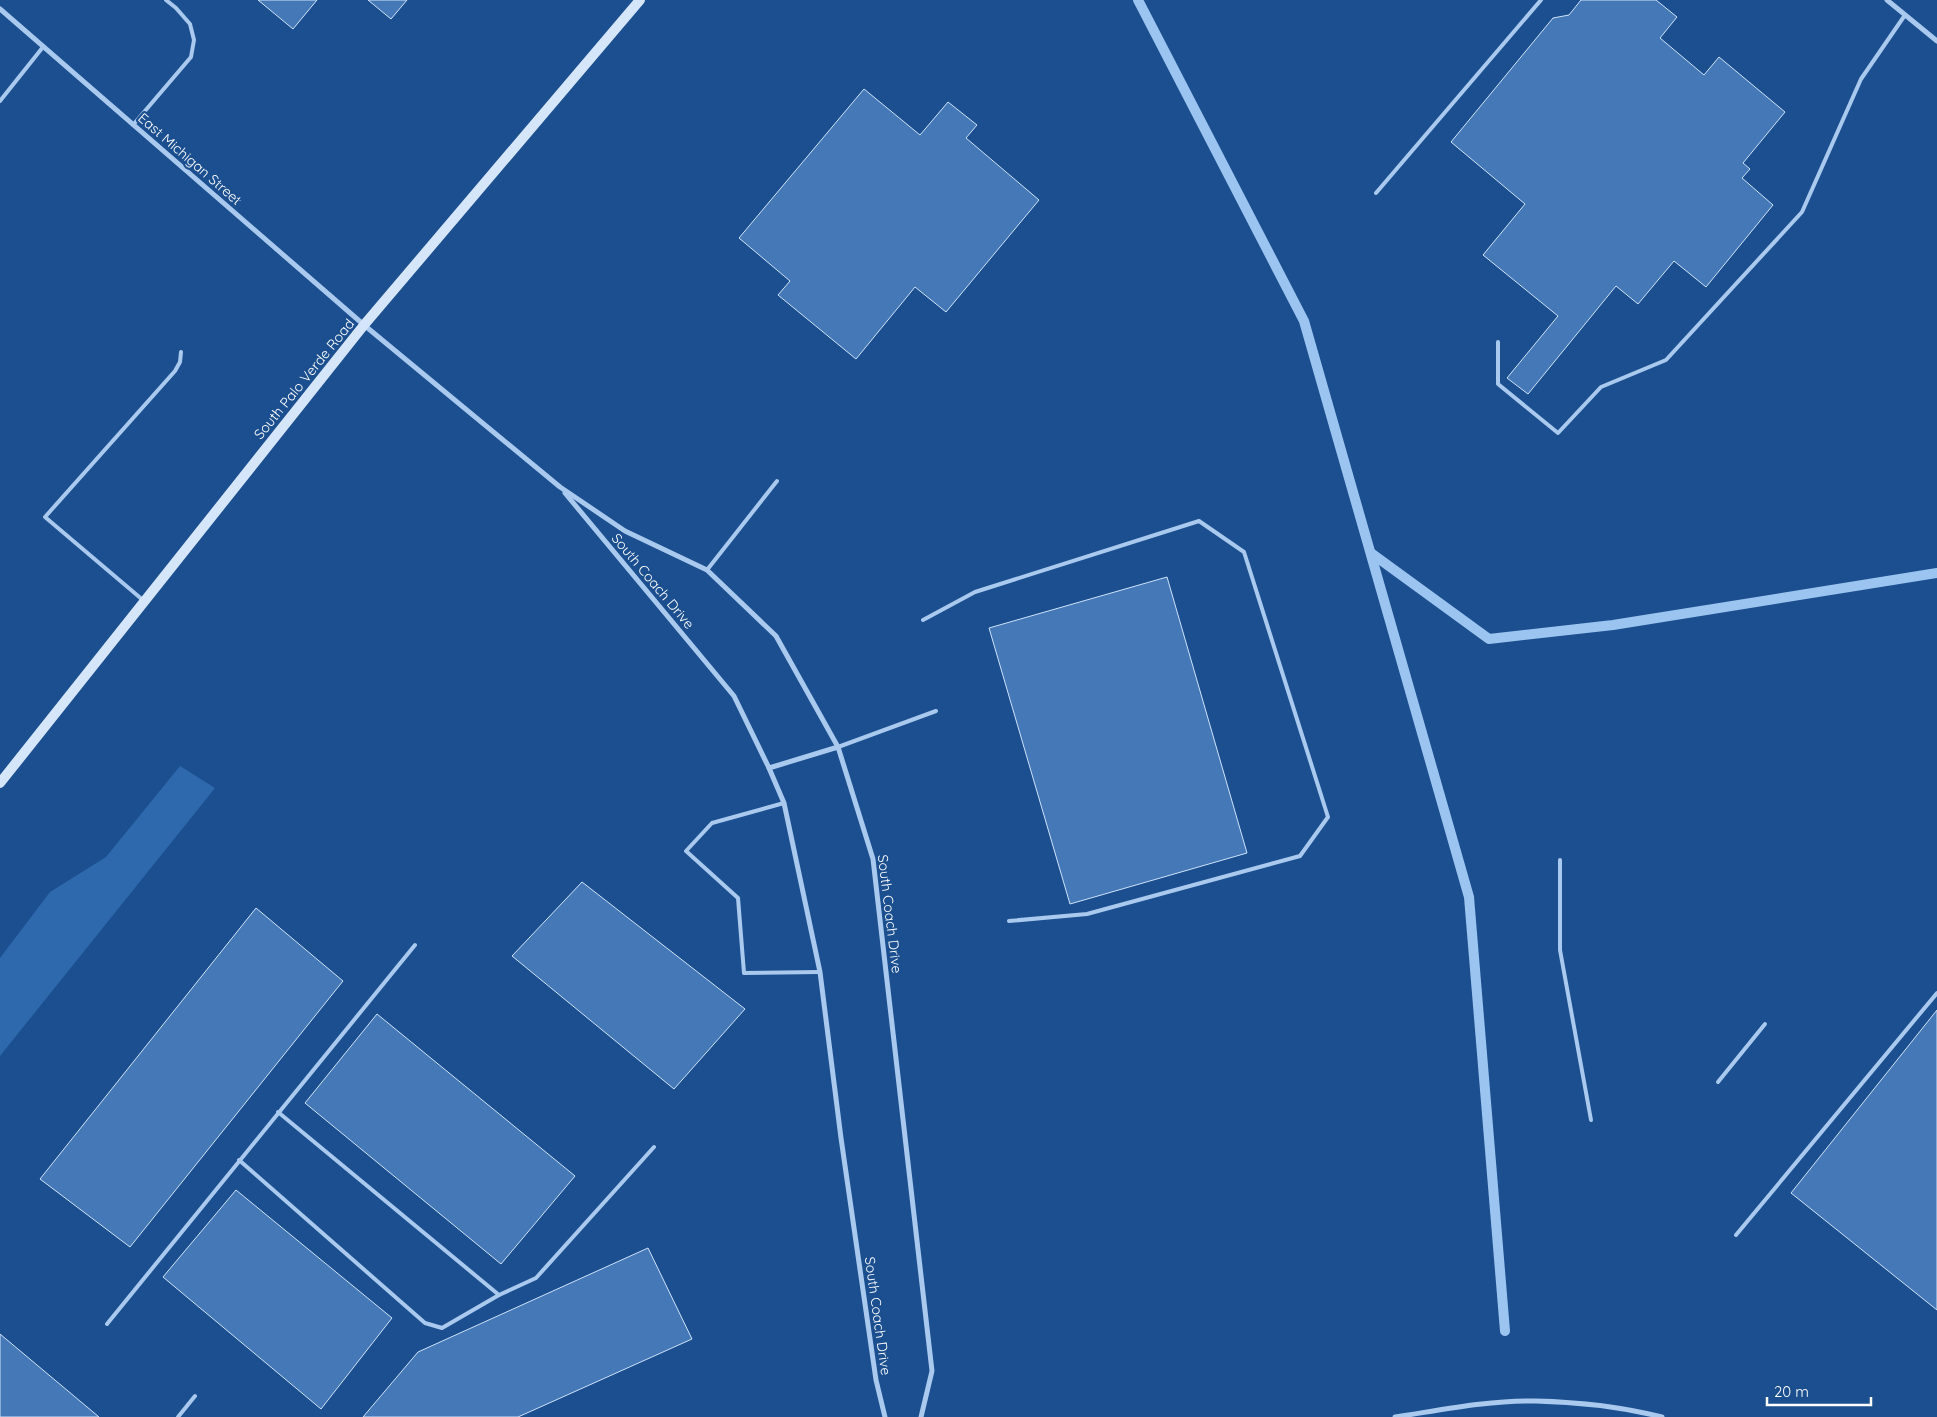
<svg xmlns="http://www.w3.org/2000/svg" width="1937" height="1417" viewBox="0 0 1937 1417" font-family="Quicksand,sans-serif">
	<rect width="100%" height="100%" fill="#1b4f8f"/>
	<path fill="#2e69ad" d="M180,766l35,22 -215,268v-98l50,-66 56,-35z"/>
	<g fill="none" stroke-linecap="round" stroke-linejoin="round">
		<g stroke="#9cc4f0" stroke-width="10">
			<path d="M1138,0l166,321 165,576 36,434"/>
			<path d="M1371,553l118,86 124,-14 324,-52"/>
		</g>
	</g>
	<g fill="#4478b7" stroke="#cfe3fa">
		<path d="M258,0h59l-24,29z"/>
		<path d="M368,0h39l-16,19z"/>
		<path d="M1581,0h75l21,17 -17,21 44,37 15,-18 66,55 -42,51 7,6 -8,9 31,27 -67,82 -32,-26 -36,43 -22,-18 -88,108 -21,-16 51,-62 -75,-61 42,-51 -74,-62 102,-124 16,-3z"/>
		<path d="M864,89l56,46 28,-33 29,23 -11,13 73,62 -93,112 -31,-25 -59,72 -78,-64 12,-14 -51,-43z"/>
		<path d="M1167,577l80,276 -177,51 -81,-276z"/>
		<path d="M582,882l163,127 -71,80 -162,-133z"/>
		<path d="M256,908l87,73 -213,266 -90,-68z"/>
		<path d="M1937,1010v300l-146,-117z"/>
		<path d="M377,1014l198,162 -74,88 -196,-161z"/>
		<path d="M236,1190l156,128 -71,91 -158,-132z"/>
		<path d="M648,1248l44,91 -174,78h-155l55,-65z"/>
		<path d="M0,1334l99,83h-99z"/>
	</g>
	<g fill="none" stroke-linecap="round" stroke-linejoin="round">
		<g stroke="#a9c9ee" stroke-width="4">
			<path d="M0,101l43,-54"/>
			<path d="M133,125l58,-68 3,-17 -4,-16 -14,-16 -10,-8"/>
			<path d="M1376,193l165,-193"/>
			<path d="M1498,342v42l60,49 43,-46 65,-27 136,-148 59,-133 44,-64"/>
			<path d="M707,570l70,-89"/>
			<path d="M144,601l-99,-84 130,-146 5,-9 1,-10"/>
			<path d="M923,620l52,-28 224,-71 45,31 84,265 -28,39 -213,58 -78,7"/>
			<path d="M838,747l98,-36"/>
			<path d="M784,803l-72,20 -26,28 52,47 6,75 76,-1"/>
			<path d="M1560,860v90l31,170"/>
			<path d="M1718,1082l47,-58"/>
			<path d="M278,1112l221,183 37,-17 118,-131"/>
			<path d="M239,1160l186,163 17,5 57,-33"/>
			<path d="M1736,1235l201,-242"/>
			<path d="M107,1324l308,-379"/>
			<path d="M178,1417l17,-21"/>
		</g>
		<g stroke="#a9c9ee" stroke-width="5">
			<path d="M1887,0l50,41"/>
			<path d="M0,9l364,316 196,162 65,44 82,39 69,66 62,111 35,112 59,512 -11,46"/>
			<path d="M565,493l169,203 35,72 15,35 36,169 21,166 35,242 9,37"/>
			<path d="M769,768l69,-21"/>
			<path d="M1395,1417c46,-7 94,-17 141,-16 41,1 86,6 126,16"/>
		</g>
		<path stroke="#d6e6fa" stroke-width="10" d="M0,783l364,-458 276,-325"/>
	</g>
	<g text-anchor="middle" stroke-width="4.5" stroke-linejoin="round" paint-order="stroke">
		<g font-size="14" fill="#fff" stroke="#1b4f8f">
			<text transform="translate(190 159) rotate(41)" y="5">East Michigan Street</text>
			<text transform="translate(304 379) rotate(-51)" y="5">South Palo Verde Road</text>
			<text transform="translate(653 581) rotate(50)" y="5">South Coach Drive</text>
			<text transform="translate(890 914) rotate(83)" y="5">South Coach Drive</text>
			<text transform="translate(878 1316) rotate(82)" y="5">South Coach Drive</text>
		</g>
	</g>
	<path d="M1767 1397v8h104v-8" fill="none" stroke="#ffffff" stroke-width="2.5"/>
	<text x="1774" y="1397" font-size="15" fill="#ffffff" stroke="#1b4f8f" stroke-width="4" paint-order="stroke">20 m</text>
</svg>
